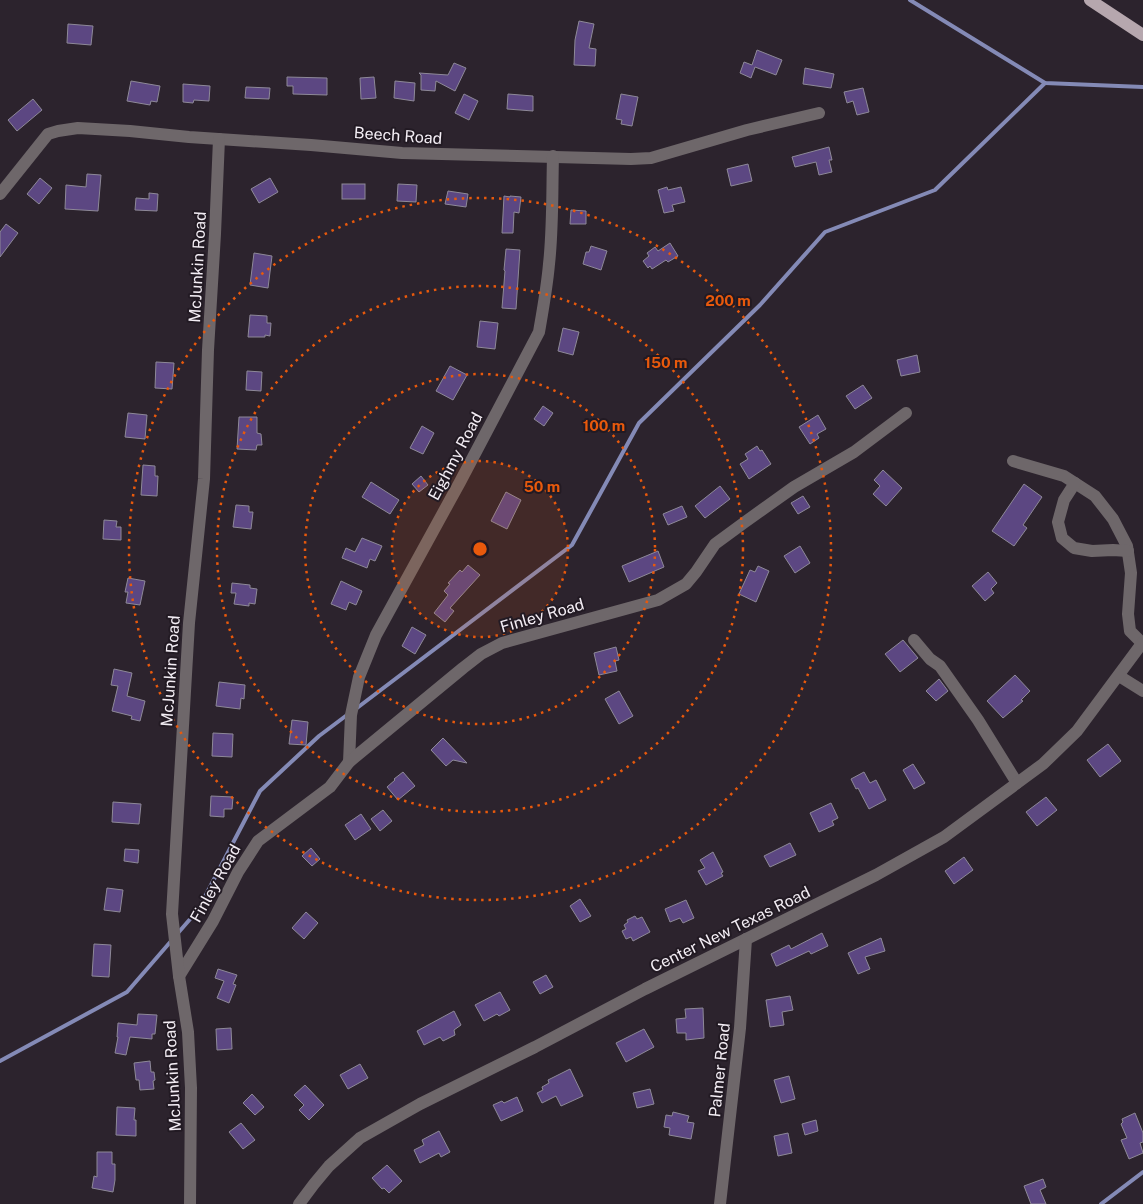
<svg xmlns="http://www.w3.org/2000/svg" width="1143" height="1204" viewBox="0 0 1143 1204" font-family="'Public Sans',sans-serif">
	<rect width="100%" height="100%" fill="#2c232d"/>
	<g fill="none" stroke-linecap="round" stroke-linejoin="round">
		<g stroke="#848ab6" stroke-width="4">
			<path d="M910,0l135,83 98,4"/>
			<path d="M357,708l215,-163 67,-122 121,-118 65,-73 110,-42 110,-107"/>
			<path d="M178,933l20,-23 62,-119 59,-55 28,-21"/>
			<path d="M0,1061l127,-69 45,-52"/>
			<path d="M1101,1204l42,-32"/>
		</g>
	</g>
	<g fill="#5c4782" stroke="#8e8998">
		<path d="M579,21l15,3 -5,24 7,1 -1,17 -21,-1 1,-25z"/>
		<path d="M68,24l25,2 -2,19 -24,-2z"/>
		<path d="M757,50l25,10 -6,15 -21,-8 -4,11 -11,-5 4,-11 8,3z"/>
		<path d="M454,63l12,5 -11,23 -19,-10 -1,10 -14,-1v-15l-2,-2 29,2z"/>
		<path d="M805,68l29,6 -3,14 -28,-4z"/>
		<path d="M287,77l40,1v17l-34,-1v-8h-6z"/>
		<path d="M374,77l2,21 -15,1 -1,-21z"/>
		<path d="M131,81l29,5 -3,16 -6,-1 -1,4 -23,-4z"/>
		<path d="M395,81l20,2 -1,18 -20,-3z"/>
		<path d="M183,84l27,2 -1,15 -15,-1 -1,3 -10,-1z"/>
		<path d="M246,87l24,1 -1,11 -24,-1z"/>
		<path d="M863,88l6,24 -12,3 -4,-14 -6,2 -3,-11z"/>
		<path d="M464,94l14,7 -9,19 -14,-7z"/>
		<path d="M508,94l25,2v15l-26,-2z"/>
		<path d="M621,94l17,3 -6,29 -11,-2 1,-4 -6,-1z"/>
		<path d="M33,99l9,11 -25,21 -9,-11z"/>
		<path d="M829,147l3,13h-3l3,12 -13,3 -3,-13 -21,5 -3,-10z"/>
		<path d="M748,164l4,17 -21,5 -4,-17z"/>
		<path d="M87,174l14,1 -3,36 -33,-2 1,-24 20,2z"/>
		<path d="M40,178l12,10 -13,16 -12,-10z"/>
		<path d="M270,178l8,14 -19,11 -8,-14z"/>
		<rect x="342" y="184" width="23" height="15"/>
		<path d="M398,184l19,1 -1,17 -19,-1z"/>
		<path d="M667,187l1,3 13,-3 4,15 -13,3 2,6 -10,2 -6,-23z"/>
		<path d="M448,191l20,3 -2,13 -21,-3z"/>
		<path d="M149,193l9,1 -1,17 -22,-1 1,-12 13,1z"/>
		<path d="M504,196l6,1v-1l11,1 -2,16 -5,-1 -1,21h-11z"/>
		<path d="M571,210l15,1v13h-16z"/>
		<path d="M6,224l12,9 -18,24v-25z"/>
		<path d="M670,243l8,13 -10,6 -2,-2 -14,9 -2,-3 -2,2 -5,-7 6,-5 -2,-3 8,-6 3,4z"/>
		<path d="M591,246l16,5 -6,19 -18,-6 3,-12h3z"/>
		<path d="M506,249l14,1 -4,59 -14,-1 3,-37 -1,-1z"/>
		<path d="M254,253l18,3 -4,32 -18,-3z"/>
		<path d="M250,315l17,1v7h4l-1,13 -5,-1v2h-17z"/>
		<path d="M480,321l18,2 -3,26 -18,-2z"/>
		<path d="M563,328l16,4 -6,23 -15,-4z"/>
		<path d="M917,355l3,17 -19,4 -4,-16z"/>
		<path d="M156,362l18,1 -2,26 -17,-1z"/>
		<path d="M450,366l17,9 -14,25 -17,-9z"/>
		<path d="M247,371l15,1 -1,19 -15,-1z"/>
		<path d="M863,385l9,13 -17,11 -9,-13z"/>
		<path d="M543,406l10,7 -9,13 -10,-7z"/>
		<path d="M128,413l19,2 -2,24 -20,-2z"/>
		<path d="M818,415l8,14 -9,5 2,4 -9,6 -11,-17z"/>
		<path d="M239,417h18v16l4,1 1,11h-5l-1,5 -19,-1z"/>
		<path d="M422,426l12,7 -11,21 -13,-6z"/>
		<path d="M757,446l3,5 2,-1 9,14 -22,15 -9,-15 8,-5 -3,-5z"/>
		<path d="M143,465l12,1v10h3l-1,20 -16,-1z"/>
		<path d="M883,470l19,18 -16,18 -13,-12 7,-8 -6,-6z"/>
		<path d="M421,476l7,9 -9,7 -7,-8z"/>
		<path d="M371,482l28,18 -9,14 -28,-17z"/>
		<path d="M1024,484l18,13 -19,28 4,3 -13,18 -22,-15z"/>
		<path d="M720,486l10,13 -25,19 -10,-12z"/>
		<path d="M506,492l15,8 -14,29 -16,-8z"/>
		<path d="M803,496l7,11 -12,7 -7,-11z"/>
		<path d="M236,505l13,1v6h4l-2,17 -18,-2z"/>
		<path d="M682,506l5,11 -19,8 -5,-11z"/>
		<path d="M104,520l13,1 -1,6h5v13l-18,-1z"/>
		<path d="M362,538l20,8 -7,15 -5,-2 -3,9 -25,-10 4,-10 9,4z"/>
		<path d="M800,546l10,17 -15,10 -11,-17z"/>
		<path d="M658,551l6,16 -35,15 -7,-16z"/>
		<path d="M468,565l12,10 -30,33 4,3 -9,11 -11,-9 14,-18 -4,-4 6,-7 -2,-1 12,-13 2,2z"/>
		<path d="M758,566l11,5 -13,31 -17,-8 11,-24 5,2z"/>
		<path d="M988,572l9,11 -6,6 3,4 -9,8 -13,-15z"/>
		<path d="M128,578l17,3 -5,24 -14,-2 2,-11h-3z"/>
		<path d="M341,581l21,10 -6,14 -7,-3 -3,8 -15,-6z"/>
		<path d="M232,583l18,2v3l7,1 -2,15 -6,-1v3l-15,-2 2,-11h-5z"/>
		<path d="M412,627l14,8 -11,19 -13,-8z"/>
		<path d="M903,640l15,18 -18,14 -15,-18z"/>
		<path d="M616,647l3,13 -4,1 2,10 -18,4 -5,-22z"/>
		<path d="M114,669l18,4 -5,23 18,5 -5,20 -9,-2 1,-3 -20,-5 6,-25 -7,-1z"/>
		<path d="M1015,675l15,16 -9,9 2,1 -20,17 -16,-17z"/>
		<path d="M939,679l9,12 -12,10 -10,-10z"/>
		<path d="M219,682l26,3 -1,14 -3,-1 -1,11 -24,-3z"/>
		<path d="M619,691l14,25 -14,8 -14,-25z"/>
		<path d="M292,720l16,2 -2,23 -17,-1z"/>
		<path d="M213,733l20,1 -1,23 -20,-1z"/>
		<path d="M443,738l24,25 -14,-3 -7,6 -15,-16z"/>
		<path d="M1108,744l13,17 -21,16 -13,-17z"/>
		<path d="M913,764l12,19 -11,6 -11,-19z"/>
		<path d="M403,772l12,14 -17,14 -11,-13 8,-7 -1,-1z"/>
		<path d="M864,772l6,11 6,-3 10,20 -17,9 -11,-21 -2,1 -5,-10z"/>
		<path d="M211,796l22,1 -1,12h-8v8l-14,-1z"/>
		<path d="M1046,797l11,13 -20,16 -11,-14z"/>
		<path d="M113,802l28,2 -2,20 -27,-2z"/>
		<path d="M831,803l7,15 -6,3 2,4 -15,7 -9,-19z"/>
		<path d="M383,810l9,11 -12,10 -9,-12z"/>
		<path d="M361,814l10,15 -16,11 -10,-15z"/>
		<path d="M790,843l6,12 -26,12 -6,-11z"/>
		<path d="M311,848l9,11 -8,7 -10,-10z"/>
		<path d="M125,849l14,1 -1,13 -14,-2z"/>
		<path d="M713,852l10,20 -2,1 2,3 -17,9 -8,-14 7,-3 -5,-8z"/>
		<path d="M964,857l9,13 -19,14 -9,-13z"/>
		<path d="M107,888l16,2 -3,22 -16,-2z"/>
		<path d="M580,899l11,17 -11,6 -10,-16z"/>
		<path d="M686,900l8,18 -11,5 -3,-5 -10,4 -5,-13z"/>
		<path d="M306,912l12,11 -14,16 -12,-11z"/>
		<path d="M635,916l2,3 5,-2 8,15 -17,9 -2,-4 -5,2 -4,-8 4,-2 -2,-4 4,-3 -1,-2z"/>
		<path d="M822,933l6,13 -17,8 -2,-3 -32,15h-1l-5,-12 18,-9 2,4z"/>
		<path d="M881,938l4,13 -20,6 5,12 -12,5 -10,-21z"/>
		<path d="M94,944l17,1 -2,32 -17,-1z"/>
		<path d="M218,969l19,6 -4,9 3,1 -7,18 -12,-5 7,-17 -9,-3z"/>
		<path d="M546,975l7,12 -13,7 -7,-12z"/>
		<path d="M500,992l10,18 -11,6 -2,-2 -13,7 -9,-16z"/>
		<path d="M790,996l3,14 -11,2 2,13 -14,2 -4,-27z"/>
		<path d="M703,1008l1,30 -18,2v-7h-9l-1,-14 10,-1 -1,-9z"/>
		<path d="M454,1011l7,14 -7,5 1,5 -12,6 -3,-4 -16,8 -7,-14z"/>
		<path d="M138,1014l19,1 -2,19h-3v5l-22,-2 -4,18 -11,-2 3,-16h-1l1,-14 19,2z"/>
		<path d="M231,1028l1,21 -15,1 -1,-21z"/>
		<path d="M644,1029l10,18 -28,15 -10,-19z"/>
		<path d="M150,1061l1,11h3l1,8 -2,1 1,8 -14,1 -1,-10h-3l-2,-17z"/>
		<path d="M360,1064l8,14 -20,11 -8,-14z"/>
		<path d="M570,1069l13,27 -22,10 -5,-10 -14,7 -5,-10 6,-3 -1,-3 7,-4 -1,-3z"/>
		<path d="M789,1076l6,23 -14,4 -7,-23z"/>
		<path d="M305,1085l19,20 -15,15 -10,-10 5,-5 -10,-10z"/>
		<path d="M650,1089l4,15 -17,4 -4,-15z"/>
		<path d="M252,1094l12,13 -9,8 -12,-12z"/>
		<path d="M517,1097l6,14 -22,10 -8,-16 9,-4 2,2z"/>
		<path d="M117,1107l18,1 -1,12h2v16l-20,-1z"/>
		<path d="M673,1112l16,4 -2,6 7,1 -3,16 -22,-4 1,-7 -6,-1 2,-12 6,1z"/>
		<path d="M1135,1113l8,20v9l-3,1 3,10 -14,6 -8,-19 6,-2 -6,-14 2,-2 -1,-3z"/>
		<path d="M816,1120l2,11 -13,4 -3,-11z"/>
		<path d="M241,1123l14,17 -12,9 -14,-17z"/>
		<path d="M439,1131l11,21 -9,5 -2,-4 -19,10 -6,-13 10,-5 -2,-5z"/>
		<path d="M788,1133l4,20 -14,3 -4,-20z"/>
		<path d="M97,1152h15v12h3v16l-2,12 -21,-4 2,-12 3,1z"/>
		<path d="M387,1165l15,16 -13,12 -5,-5 -2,1 -10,-11z"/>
		<path d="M1043,1179l3,8 -6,3 6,14h-15l-7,-18z"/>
	</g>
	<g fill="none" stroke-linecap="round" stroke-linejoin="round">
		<g stroke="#6e676a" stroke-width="12">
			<path d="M0,194l48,-60 10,-3 20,-3 52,3 59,6 122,8 91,8 229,6 20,-1 96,-28 72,-17"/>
			<path d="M1013,461l51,15 31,20 18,23 14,27 4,27 -3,41 2,17 12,12"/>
			<path d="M1075,483l-11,17 -6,22 4,16 12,10 18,3 21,-1 15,1"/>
			<path d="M914,640l16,19 10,7 38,54 39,63"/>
			<path d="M1119,676l24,15"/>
			<path d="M349,762l2,-47 8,-38 17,-42 84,-153 79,-150c4,-23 8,-45 10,-68 4,-36 3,-72 4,-108"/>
			<path d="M179,976l34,-55 25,-49 20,-31 72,-54 19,-25 114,-94 18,-14 21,-11 156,-43 28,-16 10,-12 19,-28 30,-22 49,-35 60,-35 52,-39"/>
			<path d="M190,1204l1,-116 -3,-56 -9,-56 -7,-62 17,-291 15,-144 4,-129 7,-116 4,-95"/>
			<path d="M299,1204l15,-20 15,-18 31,-28 60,-34 115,-57 110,-58 231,-114 68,-38 99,-73 34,-33 66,-89"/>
			<path d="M720,1204l20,-176 6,-89"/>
		</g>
		<path stroke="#b6a7ae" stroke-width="12" d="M1090,0l53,35"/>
	</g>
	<circle cx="480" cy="549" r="88" fill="#e8590c" fill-opacity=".12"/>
	<g fill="none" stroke="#e8590c" stroke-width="2.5" stroke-dasharray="2.5 5">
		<circle cx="480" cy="549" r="88"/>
		<circle cx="480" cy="549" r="175"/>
		<circle cx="480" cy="549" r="263"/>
		<circle cx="480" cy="549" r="351"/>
	</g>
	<g text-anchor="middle" stroke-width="4" stroke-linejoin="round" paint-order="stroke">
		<g font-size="16" fill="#f3edf4" stroke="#221a23">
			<text transform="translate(398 135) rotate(4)" y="6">Beech Road</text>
			<text transform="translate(197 267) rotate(-87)" y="6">McJunkin Road</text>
			<text transform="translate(455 456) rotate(-62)" y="6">Eighmy Road</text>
			<text transform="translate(542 615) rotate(-16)" y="6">Finley Road</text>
			<text transform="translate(170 671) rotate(-86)" y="6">McJunkin Road</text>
			<text transform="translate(215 883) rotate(-61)" y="6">Finley Road</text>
			<text transform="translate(730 929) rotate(-26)" y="6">Center New Texas Road</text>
			<text transform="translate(719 1070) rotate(-84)" y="6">Palmer Road</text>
			<text transform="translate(172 1076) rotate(-93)" y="6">McJunkin Road</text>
		</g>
	</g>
	<circle cx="480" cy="549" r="8" fill="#e8590c" stroke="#221a23" stroke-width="2.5"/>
	<g font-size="15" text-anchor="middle" font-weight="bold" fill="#e8590c" stroke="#221a23" stroke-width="4" stroke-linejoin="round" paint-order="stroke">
		<text x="728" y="306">200 m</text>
		<text x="666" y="368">150 m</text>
		<text x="604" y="431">100 m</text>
		<text x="542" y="492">50 m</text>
	</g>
</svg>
